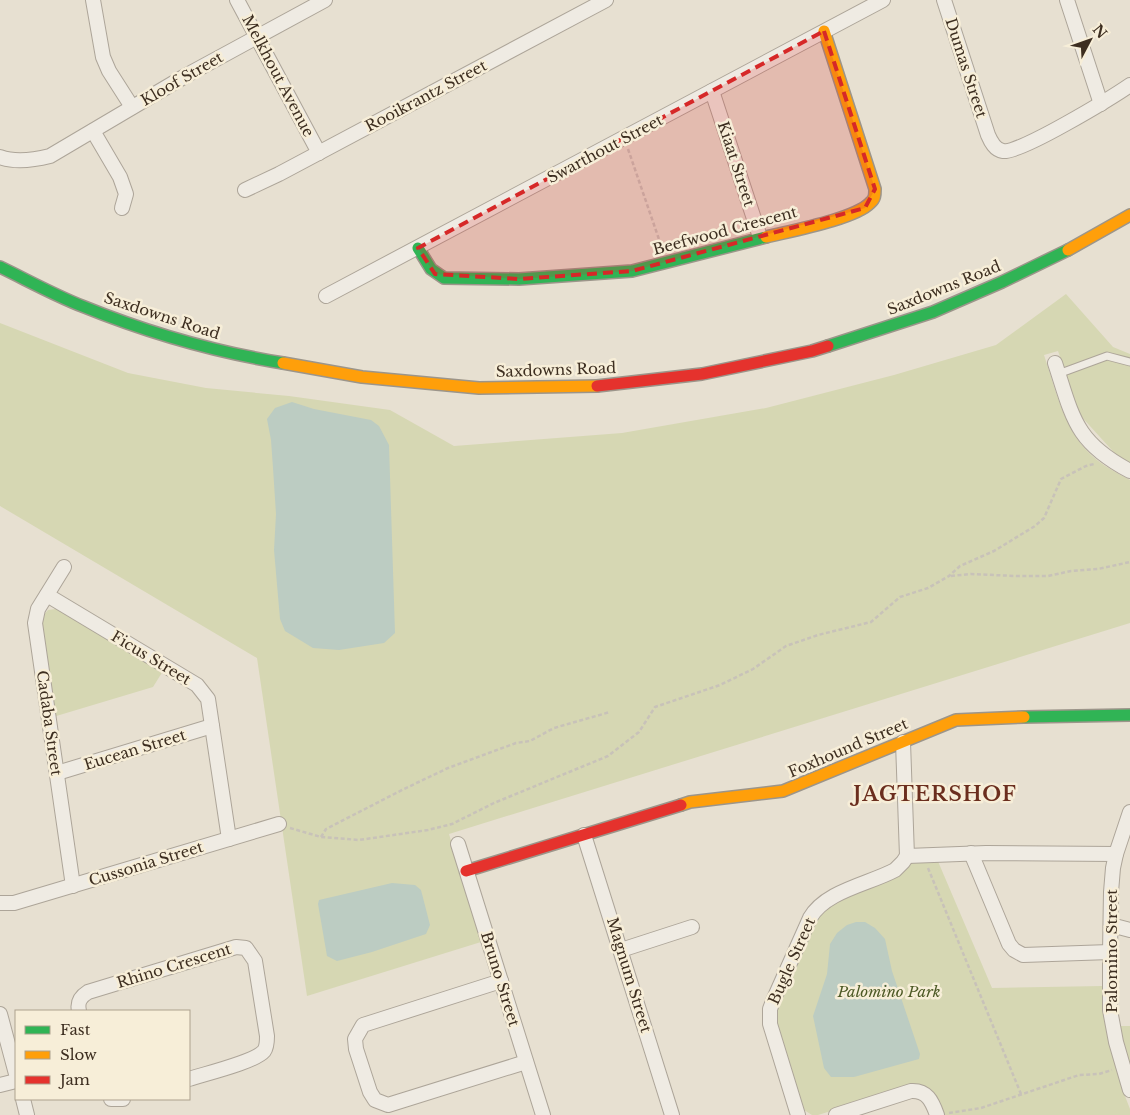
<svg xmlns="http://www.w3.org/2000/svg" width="1130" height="1115" viewBox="0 0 1130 1115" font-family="'Libre Baskerville',serif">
	<rect width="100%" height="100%" fill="#e7e0d1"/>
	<g fill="#d6d7b3">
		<path d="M1066,294l47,53 17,7v110l-10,-5 -41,-45 -21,-63 -14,4c13,38 20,79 53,105 10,8 22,14 33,20v143l-681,211 32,108 -174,54 -50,-338 -257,-152v-183l128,50 78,15 83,8 101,14 64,36 168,-13 144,-25 128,-33 102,-30z"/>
		<path d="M56,609l107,62 -10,16 -100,30 -13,-98 8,-9z"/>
		<path d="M937,859l55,129 110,-2c3,43 12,83 28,123v6h-188l-30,-29 -94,29h-6l-8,-5 -28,-83v-17l40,-91 11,-14 73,-33 13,-11z"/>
		<path d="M1119,1026h11v42z"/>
	</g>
	<g fill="#bcccc2">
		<path d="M292,402l22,7 57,11 8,6 10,19 6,188 -11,10 -45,7 -26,-2 -28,-17 -5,-12 -6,-69 2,-36 -3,-46 -2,-28 -4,-21 8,-11z"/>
		<path d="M392,883l23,2 6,5 9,35 -4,9 -54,18 -35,9 -10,-5 -9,-52 1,-4z"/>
		<path d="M856,922h9l10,6 10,11 7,32 28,83 -1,5 -65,18h-23l-7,-9 -11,-52 14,-42 3,-30 7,-11 10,-8z"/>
	</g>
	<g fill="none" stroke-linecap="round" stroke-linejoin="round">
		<g stroke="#ada599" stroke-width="9">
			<path id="lane" d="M1058,374l49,-18 23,6"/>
		</g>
		<g stroke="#ada599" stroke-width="16">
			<g id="street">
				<path d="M93,0l10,57 6,14 23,36"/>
				<path d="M237,0l82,153"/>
				<path d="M944,0l44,135c3,7 7,15 15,16 15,4 111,-55 127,-66"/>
				<path d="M1067,0l34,104"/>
				<path d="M712,91l48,146"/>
				<path d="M93,131l27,46 6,17 -4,14"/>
				<path d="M0,157c16,6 34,3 50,-1l137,-81 138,-75"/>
				<path d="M245,190l34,-16 327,-174"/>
				<path d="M326,296l557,-296"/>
				<path d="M1055,363c18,55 20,79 75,108"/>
				<path d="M64,567l-26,42 -3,14 38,263"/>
				<path d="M47,595l150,90 11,14 21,140"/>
				<path d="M903,742l4,114"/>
				<path d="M57,773l155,-47"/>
				<path d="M1130,812l-14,42 -3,14 -2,24 -1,60v58l6,32 14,48"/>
				<path d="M584,835l88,280"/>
				<path d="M458,844l85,271"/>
				<path d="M971,853l38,91 5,6 9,5 87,-3"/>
				<path d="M907,856l79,-3 130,1"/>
				<path d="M0,903h14l265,-79"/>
				<path d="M1111,925l19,5"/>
				<path d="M621,950l71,-23"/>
				<path d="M501,981l-138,44 -8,14 1,10 14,43 5,8 13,5 138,-43"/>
				<path d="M79,1011c-2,-9 1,-14 9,-19l148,-45 10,1 9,13 12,75c0,5 0,11 -3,15 -9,11 -60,23 -75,28"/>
				<path d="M0,1014l16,60"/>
				<path d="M0,1085l16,-4"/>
				<path d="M23,1099l4,16"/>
				<path d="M111,1099h12"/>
				<path d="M798,1115l-28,-91v-15l3,-8 37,-83c15,-27 59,-34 85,-48l8,-8 4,-6"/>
				<path d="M836,1115l75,-24c16,-1 21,10 26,24"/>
			</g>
		</g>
		<g stroke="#9c958a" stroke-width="14">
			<g id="fast">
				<path d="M418,248l13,21 13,9 75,1 113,-8 134,-34"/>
				<path d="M0,267c27,13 54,28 82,39 64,26 133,46 201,57"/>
				<path d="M828,346l105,-34 69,-30 66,-32"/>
				<path d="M1024,717l106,-2"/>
			</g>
		</g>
		<g stroke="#9c958a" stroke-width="14">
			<g id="slow">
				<path d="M766,237c24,-6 89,-18 104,-34 5,-4 5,-8 5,-14l-51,-158"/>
				<path d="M1068,250l62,-35"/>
				<path d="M283,363l79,14 117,11 118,-2"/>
				<path d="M681,805l9,-3 93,-11 173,-71 68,-3"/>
			</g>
		</g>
		<g stroke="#9c958a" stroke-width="14">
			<g id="jam">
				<path d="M597,386l105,-12 110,-23 16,-5"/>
				<path d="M466,871l215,-66"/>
			</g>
		</g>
		<g stroke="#c8c2b9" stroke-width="2.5" stroke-dasharray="4 2.5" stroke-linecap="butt">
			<path d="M628,149l34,99"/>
			<path d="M951,576l20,-2 45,2h32l23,-5 27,-2 32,-7"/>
			<path d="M290,828l31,9 38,3 69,-10 24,-6 42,-21 114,-47 31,-24 16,-25 65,-22 33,-16 33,-23 32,-11 53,-13 29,-25 28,-9 21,-12 11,-10 34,-15 41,-25 9,-8 17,-39 25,-13 8,-2"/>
			<path d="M321,837l5,-8 78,-40 44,-21 68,-25 14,-2 24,-13 56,-16"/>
			<path d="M928,868l93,226"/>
			<path d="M949,1113l32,-5 98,-33 20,-1 13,-4"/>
		</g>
		<use href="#lane" stroke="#efebe3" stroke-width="7"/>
		<use href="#street" stroke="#efebe3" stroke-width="14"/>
		<use href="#fast" stroke="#30b455" stroke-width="11"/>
		<use href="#slow" stroke="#ff9f0a" stroke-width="11"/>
		<use href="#jam" stroke="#e5322d" stroke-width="11"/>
	</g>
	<path fill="#d62828" fill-opacity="0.2" stroke="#d62828" stroke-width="4" stroke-dasharray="10 6" stroke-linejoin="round" d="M824,31l51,158 -10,19 -233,63 -113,8 -84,-5 -17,-26z"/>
	<g text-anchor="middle" stroke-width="5" stroke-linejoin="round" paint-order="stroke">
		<g font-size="15" fill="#3d2e20" stroke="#f7eed8">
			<text transform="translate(966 68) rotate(72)" y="5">Dumas Street</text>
			<text transform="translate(278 76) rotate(62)" y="5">Melkhout Avenue</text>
			<text transform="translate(182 79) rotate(-30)" y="5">Kloof Street</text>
			<text transform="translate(426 96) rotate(-28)" y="5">Rooikrantz Street</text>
			<text transform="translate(605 149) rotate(-28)" y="5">Swarthout Street</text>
			<text transform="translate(736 164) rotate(72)" y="5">Kiaat Street</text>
			<text transform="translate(725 231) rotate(-15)" y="5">Beefwood Crescent</text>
			<text transform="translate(944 288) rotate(-22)" y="5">Saxdowns Road</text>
			<text transform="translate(162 316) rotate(18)" y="5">Saxdowns Road</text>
			<text transform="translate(556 370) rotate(-2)" y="5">Saxdowns Road</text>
			<text transform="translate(151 658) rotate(31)" y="5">Ficus Street</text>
			<text transform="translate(49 723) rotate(82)" y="5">Cadaba Street</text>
			<text transform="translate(848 748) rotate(-23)" y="5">Foxhound Street</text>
			<text transform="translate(135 750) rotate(-17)" y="5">Eucean Street</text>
			<text transform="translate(146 864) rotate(-17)" y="5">Cussonia Street</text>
			<text transform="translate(1112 951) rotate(-90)" y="5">Palomino Street</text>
			<text transform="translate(792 961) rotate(-66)" y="5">Bugle Street</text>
			<text transform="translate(174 966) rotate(-17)" y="5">Rhino Crescent</text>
			<text transform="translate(629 975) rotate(73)" y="5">Magnum Street</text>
			<text transform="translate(500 979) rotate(73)" y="5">Bruno Street</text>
		</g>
		<g font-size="15" font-style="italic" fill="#4d5a26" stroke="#f7eed8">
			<text x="889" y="997">Palomino Park</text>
		</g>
		<g font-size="20" font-weight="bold" letter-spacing="1" fill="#6b2e1e" stroke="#f7eed8">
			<text x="935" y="801">JAGTERSHOF</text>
		</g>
	</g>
	<rect x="15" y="1010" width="175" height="90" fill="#f7eed8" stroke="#ada18e"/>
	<rect x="25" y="1026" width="25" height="8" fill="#30b455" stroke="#ada18e"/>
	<text x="60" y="1035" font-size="15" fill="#3d2e20">Fast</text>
	<rect x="25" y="1051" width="25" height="8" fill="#ff9f0a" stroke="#ada18e"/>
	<text x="60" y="1060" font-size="15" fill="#3d2e20">Slow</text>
	<rect x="25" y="1076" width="25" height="8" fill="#e5322d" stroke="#ada18e"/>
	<text x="60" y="1085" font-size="15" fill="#3d2e20">Jam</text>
	<g transform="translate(1090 40) rotate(49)" stroke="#f7eed8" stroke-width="4" paint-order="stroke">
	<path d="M0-4L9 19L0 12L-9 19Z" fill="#3d2e20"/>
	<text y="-8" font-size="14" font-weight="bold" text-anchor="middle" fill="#3d2e20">N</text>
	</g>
</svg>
